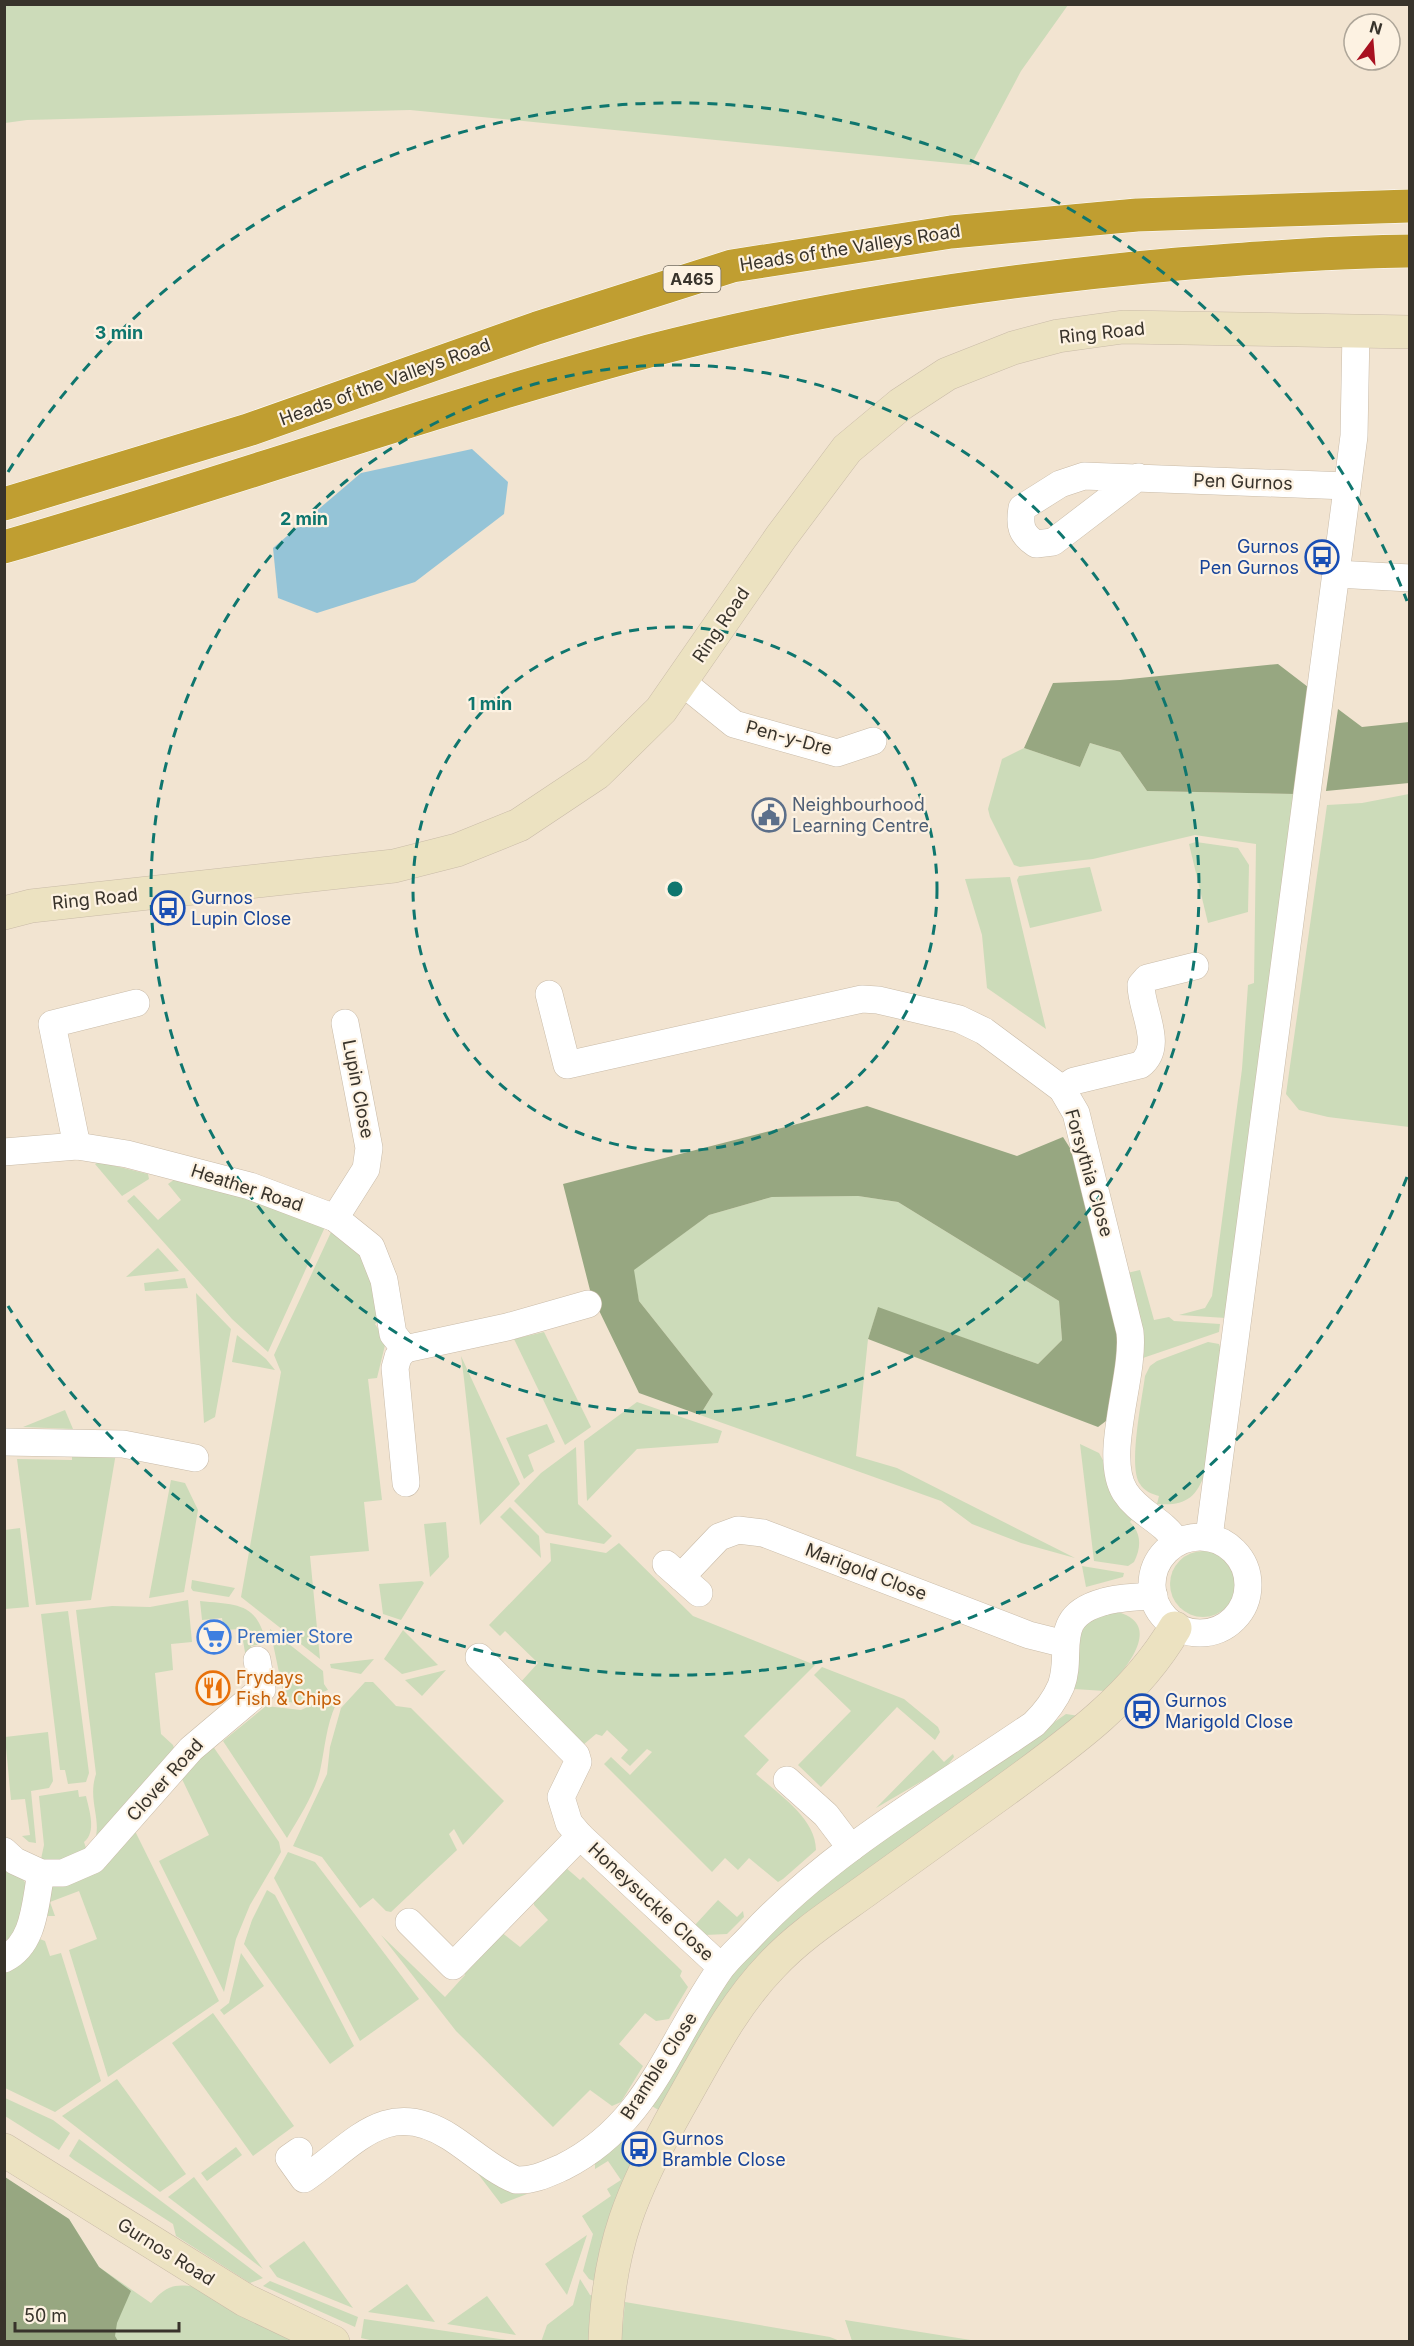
<svg xmlns="http://www.w3.org/2000/svg" width="1414" height="2346" viewBox="0 0 1414 2346" font-family="Inter,sans-serif">
	<rect width="100%" height="100%" fill="#f2e4d1"/>
	<g fill="#ccdbb9">
		<path d="M4,5l1,-1 1063,1 -47,66 -50,94 -561,-55 -383,10 -22,3z"/>
		<path d="M1090,743l30,9 27,39 148,3 -69,524 -47,-3 26,-7 7,-12 30,-227 6,-84 6,-2 2,-139 -61,-9 -102,24 -73,8 -6,-2 -24,-48 -2,-8 14,-50 22,-11 56,19z"/>
		<path d="M1409,794v333l-81,-10 -29,-7 -13,-16 41,-289 35,-2z"/>
		<path d="M1196,842l42,6 11,17 -1,47 -40,11 -19,-79z"/>
		<path d="M1090,867l12,44 -72,17 -13,-48 2,-4z"/>
		<path d="M1010,877l36,152 -59,-41 -5,-53 -17,-56z"/>
		<path d="M99,1162l49,12 1,5 -27,17 -27,-32z"/>
		<path d="M175,1179l89,25 61,23 -57,125 -36,-33 -105,-118 7,-6 24,25 23,-20 -13,-16z"/>
		<path d="M858,1196l40,6 161,99 3,39 -24,24 -160,-56 -10,31 -12,117 41,12 178,90 -54,-15 -49,-19 -31,-23 -241,-86 13,-21 -74,-93 -6,-31 76,-55 63,-18z"/>
		<path d="M332,1230l39,30 8,60 -4,4 11,17 -9,37 -9,1 14,121 -18,2 5,49 -59,5 10,103 -79,-62 40,-225 -7,-17z"/>
		<path d="M158,1248l21,23 -53,6z"/>
		<path d="M1140,1270l14,50 15,-3 5,4 46,3 -1,8 -79,27 -13,-86z"/>
		<path d="M185,1278l3,10 -43,3 -1,-8z"/>
		<path d="M196,1293l35,36 -16,88 -11,6z"/>
		<path d="M544,1332l47,95 -26,18 -51,-106z"/>
		<path d="M237,1335l29,24 9,11 -43,-8z"/>
		<path d="M1208,1342l11,2 3,8 -17,121c-9,26 -21,33 -48,31l2,-8c-7,-2 -15,-5 -19,-12 -12,-18 2,-84 5,-108l5,-10 7,-5z"/>
		<path d="M461,1356l59,128 -40,41 -16,-146z"/>
		<path d="M637,1402l85,29 -4,12 -81,6 -50,52 -3,-60z"/>
		<path d="M65,1410l8,19 -50,-2z"/>
		<path d="M547,1424l8,18 -27,13 6,16 -10,8 -18,-41z"/>
		<path d="M1080,1444l19,9 35,64 -4,5c12,12 11,26 4,40l-6,4 -34,-5z"/>
		<path d="M576,1447l2,57 34,32 -8,8 -58,-11 -32,-32 27,-28z"/>
		<path d="M72,1453h44l-25,147 -55,5 -19,-146 55,1z"/>
		<path d="M171,1480l14,3 13,27 -14,82 -35,6z"/>
		<path d="M510,1507l29,29 2,22 -41,-41z"/>
		<path d="M446,1522l3,35 -19,20 -6,-53z"/>
		<path d="M20,1528l9,79 -24,2v-79z"/>
		<path d="M550,1543l56,10 13,-10 74,73 122,49 -71,71 25,24 -13,14c22,20 60,44 60,76l-33,29 -5,3 -29,-24 -11,12 -13,-12 -13,14 -108,-108 7,-7 19,18 22,-23 -5,-3 -17,17 -9,-8 7,-8 -21,-20 -5,6 -6,-2 -13,11 -64,-61 19,-21 -33,-32 -5,5 -11,-11 62,-64z"/>
		<circle cx="1203" cy="1584" r="33"/>
		<path d="M1082,1566l42,7 -1,4 -37,10z"/>
		<path d="M192,1580l38,7 5,1 -6,9 -36,-6 -2,-3z"/>
		<path d="M422,1581l2,2 -23,37 -18,-6 -4,-30z"/>
		<path d="M188,1600l4,42 -21,2 2,26 -18,3 6,61 12,11 2,6 -81,92c9,-23 -7,-42 2,-69l-20,-164 36,-4 38,1z"/>
		<path d="M200,1601c37,4 57,1 66,42l-15,3 2,7 -7,5 -5,-29 -17,1 -2,-12 -20,2z"/>
		<path d="M1108,1610c60,9 21,56 -3,81l-31,-2c3,-36 -5,-63 34,-79z"/>
		<path d="M68,1611l21,162 -3,9 -18,2 -3,-14h-5l-19,-156z"/>
		<path d="M270,1629l53,42 1,13 4,6 -34,13 -18,-4 7,-7z"/>
		<path d="M403,1630l35,35 -36,9 -18,-15z"/>
		<path d="M374,1659l-13,15 -30,-6 -1,-4z"/>
		<path d="M822,1667l82,32 34,28 2,5 -5,8 -38,-33 -76,80 -23,-22 53,-54 -37,-36z"/>
		<path d="M446,1670l-24,26 -17,-16z"/>
		<path d="M365,1682h8l23,24 15,2 93,93 -41,44 -9,-16 -5,5 8,16 -66,62 -5,-1 -13,-13 -13,10 -38,-51 -29,-11 34,-72 3,-27 11,-39z"/>
		<path d="M331,1696l5,8c-10,22 -11,44 -16,67 -6,24 -20,45 -33,67l-64,-97 43,-35 35,4z"/>
		<path d="M1066,1714l13,2 -245,180 -172,216 -12,-7 90,-143 85,-81z"/>
		<path d="M48,1732l5,49 -4,7 -18,3 5,52 -7,-1 -7,-6 8,-1 -5,-36 -14,1 -6,-63z"/>
		<path d="M210,1742l69,100 2,10 -31,53 -14,34 -12,53 -65,-131 50,-26 -28,-58z"/>
		<path d="M933,1750l11,12 9,-8 1,3 -8,10 -70,41z"/>
		<path d="M78,1790l1,7 7,-1c3,14 11,36 -2,46l3,9 -30,10 -16,-2 3,-14 -5,-49z"/>
		<path d="M134,1829l85,172 -111,76 -39,-127 28,-11 -18,-48 -29,11 5,14h-7l-4,-7 2,-11 6,-11z"/>
		<path d="M288,1852l27,10 104,137 -59,42 -86,-163z"/>
		<path d="M4,1866l15,8 10,14 -5,34 -17,22 -3,-7z"/>
		<path d="M565,1867l15,13 3,-3 94,89 5,5 -2,5 8,11 -19,32 -13,2 -11,-8 -26,31 24,22 -22,36 -9,4 -22,-16 -37,37 -97,-96 -75,-96 64,62 20,-22 -2,-4 38,-39 19,15 28,-27 -14,-15v-5z"/>
		<path d="M267,1890l8,5 79,151 -24,18 -86,-120 8,-24z"/>
		<path d="M718,1900l19,17 6,-6 1,6 -17,17 -22,1 -10,-10z"/>
		<path d="M37,1938l8,3 5,15 11,-3 40,128 -46,31 -50,-24 -1,-118z"/>
		<path d="M241,1953l23,33 -40,29 -4,-5 9,-7z"/>
		<path d="M213,2013l81,113 -41,30 -81,-113z"/>
		<path d="M117,2079l69,95 -26,18 -98,-76z"/>
		<path d="M5,2098l48,22 17,13 -11,17 -54,-34z"/>
		<path d="M628,2131l17,12 -48,139 -8,-3 -6,-8 10,-37 -11,-18 29,-20 -4,-7 14,-9 -13,-19 -13,8v-8z"/>
		<path d="M79,2139l184,139 -13,5 -74,-47 -3,-12 -99,-64 -5,-4z"/>
		<path d="M236,2147l6,8 -35,26 -6,-8z"/>
		<path d="M472,2166c17,12 34,27 55,28l-26,10z"/>
		<path d="M4,2177l65,42 30,48 52,36c14,-16 23,-20 44,-16l100,54h-290z"/>
		<path d="M194,2177l69,92 -95,-72z"/>
		<path d="M587,2235l-20,60 -22,-31z"/>
		<path d="M304,2241l49,67 -76,-31 -8,-11z"/>
		<path d="M580,2279l10,16 5,1 -4,45 -50,1 6,-17 26,-20z"/>
		<path d="M270,2281l88,36 -3,10 -92,-41z"/>
		<path d="M407,2284l28,38 -67,-10z"/>
		<path d="M487,2296l29,39 -69,-11z"/>
		<path d="M625,2302l205,35 10,4h-222v-17h5z"/>
		<path d="M364,2319l149,22h-139l-13,-3z"/>
		<path d="M845,2320l132,21h-125z"/>
	</g>
	<g fill="#97a781">
		<path d="M1278,664l30,23 -13,107 -148,-3 -27,-39 -30,-9 -10,24 -56,-19 29,-65 67,-3z"/>
		<path d="M1338,709l24,18 47,-5v61l-83,8z"/>
		<path d="M867,1106l150,50 46,-19 12,19 42,176 1,31 -8,55 -12,9 -230,-88 10,-32 160,57 24,-24 -3,-39 -161,-99 -40,-6 -86,1 -63,18 -75,55 5,31 74,93 -13,21 -61,-22 -48,-99 -28,-110z"/>
		<path d="M5,2177l64,42 30,48 32,24 -14,32 -2,13 3,5h-113z"/>
	</g>
	<path fill="#95c4d7" d="M472,449l36,33 -4,32 -89,68 -98,31 -39,-15 -5,-50 88,-75z"/>
	<g fill="none" stroke-linecap="round" stroke-linejoin="round">
		<g stroke="#c9bba8" stroke-width="28">
			<g id="street">
				<path d="M1138,477l-85,65 -17,2c-15,-10 -17,-18 -14,-36l38,-24 24,-8 263,10"/>
				<path d="M1336,574l74,4"/>
				<path d="M682,682l52,42 103,29 36,-12"/>
				<path d="M549,994l18,71 295,-66 16,1 81,19 25,12 78,58 14,24 54,219c5,45 -28,123 -5,160 14,22 37,27 52,50"/>
				<path d="M1062,1089l12,-8 66,-16c25,-19 1,-54 1,-80l6,-7 48,-12"/>
				<path d="M77,1146l-25,-122 84,-21"/>
				<path d="M4,1152l73,-6 50,8 123,32 85,32 36,29 13,33 9,54 12,15 102,-22 81,-23"/>
				<path d="M335,1218l31,-49 3,-21 -24,-125"/>
				<path d="M405,1349l-7,8 -3,11 11,115"/>
				<path d="M4,1442l119,2 72,14"/>
				<circle cx="1200" cy="1585" r="48"/>
				<path d="M1209,1537l145,-1101 2,-105"/>
				<path d="M666,1564l33,29"/>
				<path d="M681,1577l38,-40 19,-7 25,3 266,102 36,9"/>
				<path d="M479,1657l97,98 2,7 -17,35 8,26 11,13"/>
				<path d="M787,1780l39,35 25,33"/>
				<path d="M4,1851l11,10 26,12h22l30,-13 98,-111 71,-60 -5,-29"/>
				<path d="M409,1922l44,44 127,-130 141,131"/>
				<path d="M4,1959c31,-15 31,-56 37,-86"/>
				<path d="M299,2151l-10,7 15,21c50,-34 82,-83 146,-42 22,14 42,33 66,43 17,1 31,-6 47,-13 86,-43 106,-126 158,-199 9,-12 21,-22 31,-33 80,-86 186,-145 282,-211 11,-11 21,-24 27,-38 13,-34 -12,-69 42,-84 16,-5 34,-5 51,-6"/>
			</g>
		</g>
		<g stroke="#c9bba8" stroke-width="34">
			<g id="secondary">
				<path d="M4,913l27,-7 363,-40 63,-16 62,-25 78,-52 64,-63 120,-173 66,-88 54,-45 46,-30 66,-26 45,-12 65,-9 287,5"/>
				<path d="M4,2150l241,150 88,42"/>
				<path d="M605,2342c3,-96 27,-152 73,-234 28,-49 54,-102 94,-143 27,-29 61,-51 93,-74 44,-32 88,-63 132,-95 66,-48 136,-96 178,-168"/>
			</g>
		</g>
		<g stroke="#fff" stroke-width="34">
			<g id="highway">
				<path d="M4,504l244,-74 289,-102 195,-62 219,-34 186,-17 273,-9"/>
				<path d="M4,547c216,-62 428,-138 645,-196 174,-45 351,-71 529,-87 77,-6 154,-12 232,-13"/>
			</g>
		</g>
		<use href="#street" stroke="#fff" stroke-width="27"/>
		<use href="#secondary" stroke="#ece2c1" stroke-width="33"/>
		<use href="#highway" stroke="#c09e31" stroke-width="33"/>
	</g>
	<g fill="none" stroke="#0f766e" stroke-width="3" stroke-dasharray="10 8">
		<circle cx="675" cy="889" r="262"/>
		<circle cx="675" cy="889" r="524"/>
		<path d="M1407 1177A787 787 0 0 1 8 1306M8 472A787 787 0 0 1 1407 601"/>
	</g>
	<defs>
		<g id="bus-ring" transform="scale(1.725)"><circle r="9.5" fill="#fdf2e2" stroke="#1a4fb4" stroke-width="1.5"/><path d="M-5-6H5V4H4V6H2V4H-2V6H-4V4H-5ZM-3.5-4V0h7V-4ZM-3.5 1.2v1.5H-2V1.2ZM2 1.2v1.5H3.5V1.2Z" fill="#1a4fb4"/></g>
		<g id="civic-ring" transform="scale(1.725)"><circle r="9.5" fill="#fdf2e2" stroke="#5c6f8a" stroke-width="1.5"/><path d="M-.6-6.5H3V-4.5H.6V-3L4-1V1h2V6H-6V1h2V-1L-.6-3ZM-1.2 2.5V6h2.4V2.5Z" fill="#5c6f8a"/></g>
		<g id="supermarket-ring" transform="scale(1.725)"><circle r="9.5" fill="#fdf2e2" stroke="#3f7fe0" stroke-width="1.5"/><path d="M-6-5.5h2.5l.6 2H6L4.5 2H-2.5L-4.4-4H-6ZM-1.5 3.2a1.3 1.3 0 1 0 .1 0ZM3 3.2a1.3 1.3 0 1 0 .1 0Z" fill="#3f7fe0"/></g>
		<g id="restaurant-ring" transform="scale(1.725)"><circle r="9.5" fill="#fdf2e2" stroke="#e8710a" stroke-width="1.5"/><path d="M-5-6h1v4h1v-4h1v4h1v-4h1v5L-1.5 .5V6h-2V.5L-5-1ZM5-6V6H3V1.5H1.5Q1.5-4 5-6Z" fill="#e8710a"/></g>
	</defs>
	<g fill-rule="evenodd">
		<use href="#bus-ring" x="1322" y="557"/>
		<use href="#civic-ring" x="769" y="815"/>
		<use href="#bus-ring" x="168" y="908"/>
		<use href="#supermarket-ring" x="214" y="1637"/>
		<use href="#restaurant-ring" x="213" y="1688"/>
		<use href="#bus-ring" x="1142" y="1711"/>
		<use href="#bus-ring" x="639" y="2149"/>
	</g>
	<g text-anchor="middle" stroke-width="4.5" stroke-linejoin="round" paint-order="stroke">
		<rect fill="#fdf2e2" stroke="#736c62" stroke-width="1.5" x="663.5" y="266" width="57" height="26" rx="4.5"/>
		<g font-size="16" font-weight="bold" fill="#38332b">
			<text x="692" y="285">A465</text>
		</g>
		<g font-size="18" fill="#38332b" stroke="#fdf2e2">
			<text transform="translate(850 248) rotate(-9)" y="6">Heads of the Valleys Road</text>
			<text transform="translate(1102 333) rotate(-6)" y="6">Ring Road</text>
			<text transform="translate(385 382) rotate(-20)" y="6">Heads of the Valleys Road</text>
			<text transform="translate(1243 482) rotate(2)" y="6">Pen Gurnos</text>
			<text transform="translate(721 625) rotate(-56)" y="6">Ring Road</text>
			<text transform="translate(789 738) rotate(15)" y="6">Pen-y-Dre</text>
			<text transform="translate(95 899) rotate(-6)" y="6">Ring Road</text>
			<text transform="translate(358 1089) rotate(79)" y="6">Lupin Close</text>
			<text transform="translate(1089 1173) rotate(74)" y="6">Forsythia Close</text>
			<text transform="translate(247 1188) rotate(18)" y="6">Heather Road</text>
			<text transform="translate(866 1572) rotate(21)" y="6">Marigold Close</text>
			<text transform="translate(165 1780) rotate(-48)" y="6">Clover Road</text>
			<text transform="translate(651 1902) rotate(43)" y="6">Honeysuckle Close</text>
			<text transform="translate(659 2066) rotate(-57)" y="6">Bramble Close</text>
			<text transform="translate(166 2252) rotate(32)" y="6">Gurnos Road</text>
		</g>
		<g font-size="18" fill="#164399" stroke="#fdf2e2" text-anchor="start">
			<text x="1299" y="553" text-anchor="end">Gurnos<tspan x="1299" dy="21">Pen Gurnos</tspan></text>
			<text x="191" y="904">Gurnos<tspan x="191" dy="21">Lupin Close</tspan></text>
			<text x="1165" y="1707">Gurnos<tspan x="1165" dy="21">Marigold Close</tspan></text>
			<text x="662" y="2145">Gurnos<tspan x="662" dy="21">Bramble Close</tspan></text>
		</g>
		<g font-size="18" fill="#4e5e75" stroke="#fdf2e2" text-anchor="start">
			<text x="792" y="811">Neighbourhood<tspan x="792" dy="21">Learning Centre</tspan></text>
		</g>
		<g font-size="18" fill="#366cbe" stroke="#fdf2e2" text-anchor="start">
			<text x="237" y="1643">Premier Store</text>
		</g>
		<g font-size="18" fill="#c56008" stroke="#fdf2e2" text-anchor="start">
			<text x="236" y="1684">Frydays<tspan x="236" dy="21">Fish &amp; Chips</tspan></text>
		</g>
	</g>
	<circle cx="675" cy="889" r="9" fill="#0f766e" stroke="#fdf2e2" stroke-width="3"/>
	<g font-size="18" text-anchor="middle" font-weight="bold" fill="#0f766e" stroke="#fdf2e2" stroke-width="4.5" stroke-linejoin="round" paint-order="stroke">
		<text x="119" y="339">3 min</text>
		<text x="304" y="525">2 min</text>
		<text x="490" y="710">1 min</text>
	</g>
	<rect width="1414" height="2346" fill="none" stroke="#38332b" stroke-width="12"/>
	<g transform="translate(1372 42) rotate(16)"><circle r="28" fill="#fdf2e2" stroke="#aea699" stroke-width="1.5"/>
	<path d="M0-4.5L10 22L0 15L-10 22Z" fill="#a81120"/>
	<text y="-9" font-size="16" font-weight="bold" text-anchor="middle" fill="#38332b">N</text>
	</g>
	<path d="M15 2322v9h164v-9" fill="none" stroke="#38332b" stroke-width="3"/>
	<text x="24" y="2322" font-size="18" fill="#38332b" stroke="#fdf2e2" stroke-width="4.5" paint-order="stroke">50 m</text>
</svg>
